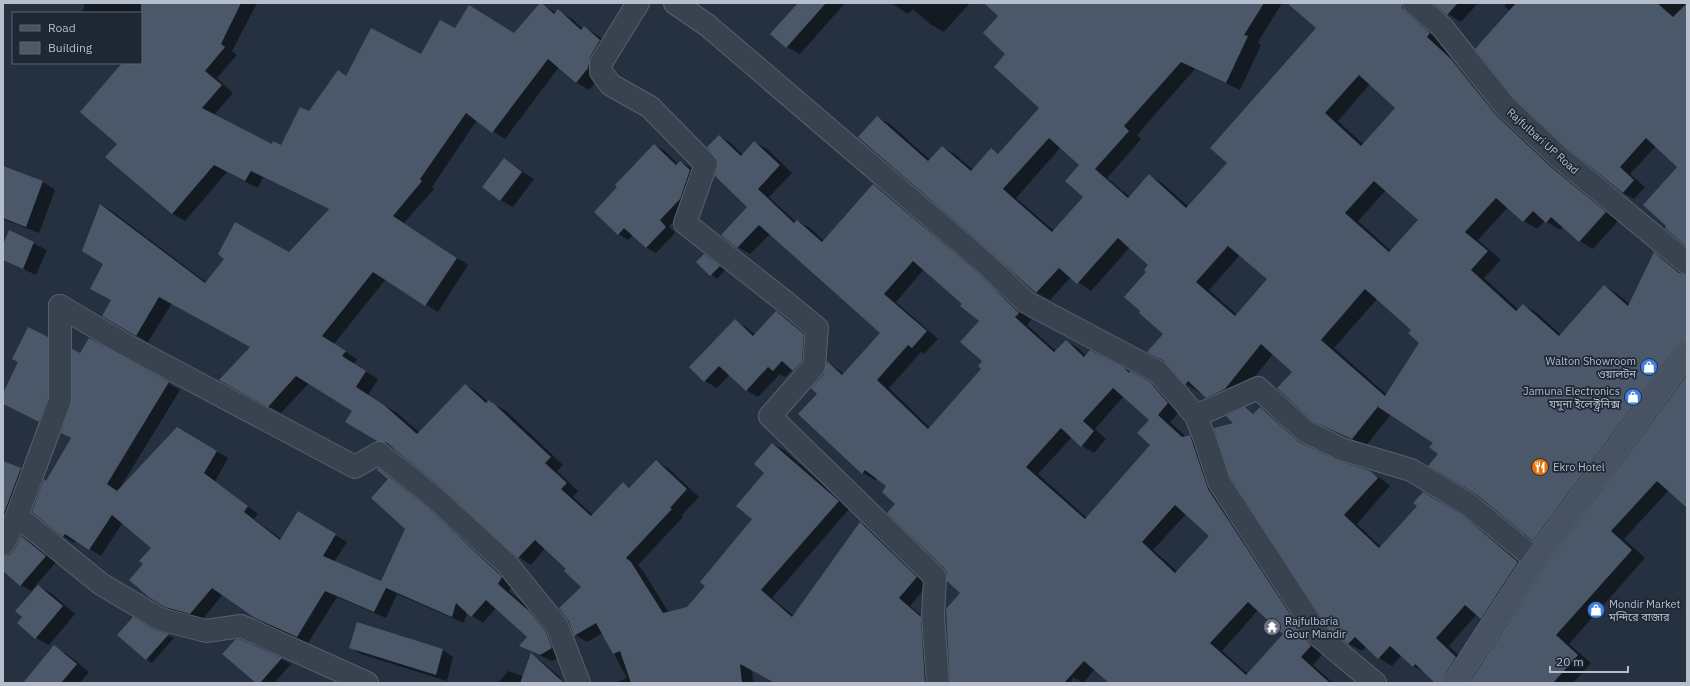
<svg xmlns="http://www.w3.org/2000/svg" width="1690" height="686" viewBox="0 0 1690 686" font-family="'IBM Plex Sans','Noto Sans Bengali',sans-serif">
	<rect width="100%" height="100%" fill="#253140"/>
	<g fill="#0007" fill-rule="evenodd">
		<path d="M85,3h172l-25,48 5,4 -20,23 16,15 -19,22 59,30 8,1 28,-34 29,-40 9,5 74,-21 34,-27 60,5 26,-31 15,10 2,-2 13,7 12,11 2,-1 12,7 15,13 -11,28 -12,14 -12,-7 -18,-16 -54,72 -28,-19 -45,67 2,2 -30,34 64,42 -30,47 -52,-33 -52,65 23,15 -3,5 24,15 -10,16 29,18 23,20 45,-48 12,7 11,10 17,8 58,55 -6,6 21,20 -5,6 20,18 30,-31 8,4 25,-27 12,7 31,29 -17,18 1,2 -45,48 5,6 26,42 18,-5 19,-22 47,-67 20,-75 12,7 65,57 -78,90 22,18 67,-93 12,7 55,54 -18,22 23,19 4,58h-155l-30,-13 1,13h-138l12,-5 -24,-45 -16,9 -12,-7 8,-48 -16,-18 -22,-21 -14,17 -12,-8 -76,-70 -48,-38 -4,-1 -44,-26 7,-12 -45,-27 -28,30 -48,-26 18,-40 -79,-44 -24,39 -45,-26 9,-16 -7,-36 -4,-59 12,7 94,71 82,-30 40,-44 -66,-32 -5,11 -31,-16 -42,49 -12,-7 -66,-57 11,-13 3,-78 -5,-3h25v-50h-59z"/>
		<path d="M799,3h46l-45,51 -13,-7 -15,-13z"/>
		<path d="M891,3h79l-26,29 -14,-8 -17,-15 -5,5z"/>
		<path d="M985,3h297l-24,39 3,3 -21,45 -45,-21 -58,66 4,4 -34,39 23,19 19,-22 13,8 27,24 39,-44 89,-135 -29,-25h130l25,39 -3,3 25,23 154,152 -26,29 -13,-8 -17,-14 -3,3 -15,-9 -8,8 -13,-8 -16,-14 -30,33 23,20 -17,18 35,32 4,-5 14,8 24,22 43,-49 14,8 12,11 24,-52 14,8 19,15v83l-140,189 -14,-8 -93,-86 -6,-11 -43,-29 -25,32 -53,-26 -20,-48 -20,-18 -34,43 -19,8 -34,-21 -18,-21 -3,-29 -17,-62 2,-7 -20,-18 -39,44 -20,-14 -21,23 -16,-9 -157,-174 14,8 39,35 12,-13 14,8 17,15 18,-21 8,5 42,-46 -34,-54 -7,-38zM1370,84l26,24 -32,37 -26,-24zM1061,147l19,17 4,33 -30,34 -38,-33zM1386,190l33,30 -28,31 -33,-30zM1240,255l28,24 -31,36 -28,-25zM1377,299l35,31 8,13 -33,52 -53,-47z"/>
		<path d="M1435,3h43l-17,19 -13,-8z"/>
		<path d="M1507,3h180v135l-31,8 -26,28 15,13 -11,12 -11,-6 -113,-182 -6,-5z"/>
		<path d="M719,136l12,7 12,12 11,-13 13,7 25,24 -23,24 27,25 1,-1 13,7 14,13 50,-56 12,7 103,89 42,39 -4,5 30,27 9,-11 12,7 8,8 36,12 40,22 18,21 -10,11 16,15 4,-1 12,7 121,210 -10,12 20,18h-223l-15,-14 -12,14 -10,-6 -2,6h-120l11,-90 -65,-89 -10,-18 -10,-8 -2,2 -12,-7 -63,-59 19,-20 9,-32 16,12 37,-41 -111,-99 -20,20 -12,-7 11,-40 -30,-46zM924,269l40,35 16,17 4,40 -1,8 -53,59 -41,-40 32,-36 3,2 14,-15 -42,-37zM1124,396l26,24 2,25 -65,73 -49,-44 34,-37 10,9 12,7 12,-14 -11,-10zM1186,514l25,22 -33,36 -25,-22zM1258,610l26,24 -36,40 -26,-23z"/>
		<path d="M654,145l10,5 14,14 2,-2 10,5 10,10 -10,27 -21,22 6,7 -19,20 -9,-5 -14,-13 -5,5 -10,-6z"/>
		<path d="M504,159l30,20 -21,28 -13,-7z"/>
		<path d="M3,167l40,15 12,8 -16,43 -36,-14z"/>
		<path d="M10,232l37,18 -11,25 -33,-16v-12z"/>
		<path d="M704,255l21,15 -8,9 -20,-17z"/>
		<path d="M777,312l12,7 27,23 -11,36 -13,-8 -7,7 -5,-3 -22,23 -12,-7 -16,-16 -13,14 -12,-7 -15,-14 45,-46 12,7 8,7z"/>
		<path d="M47,338l13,7 -9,83 -48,-24v-9z"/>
		<path d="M89,339l91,51 -60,98 57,-60 51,30 -13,23 43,33 -4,5 27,20 28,-20 38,23 -13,20 47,21 25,-54 -17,-50 -10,-9 11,6 47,38 72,66 4,5 -4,6 31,27 23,37 -11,6 -32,-15 8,-9 -32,-29 -13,15 -16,-11 -3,11 -67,-29 -11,24 -49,-21 -29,46 -41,-18 -44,-31 -21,26 -25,-7 -27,-15 -6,-34 8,-16 -29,-26 -22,34 -25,-15 -2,2 -11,-7 -16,-54 25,-44 1,-38 7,-46z"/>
		<path d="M1687,377v129l-18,-16 -45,49 21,19 -76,86 22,19 -18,20h-103z"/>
		<path d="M1260,408l14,8 36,33 25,12 34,11 14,8 7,6 -33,38 24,23 37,-41 5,-13 51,30 57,47 -36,56 -18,-12 -28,32 20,19 -12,18h-20l-11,-10 -13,-7 -11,-11 -10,11 -13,-8 -13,-11 -4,4 -13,-7 -19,-16 -95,-205 10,-14 10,5z"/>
		<path d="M3,462l18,7 13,7 -31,66z"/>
		<path d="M22,537l10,6 24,19 -25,29 -10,-6 -18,-15z"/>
		<path d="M38,586l13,7 24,21 -26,31 -13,-7 -12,-21z"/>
		<path d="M154,631l20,7 -22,25 -6,-4z"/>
		<path d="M239,640l42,19 10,5 -17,19h-17z"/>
		<path d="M54,647l13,7 22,18 -9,11h-43z"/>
		<path d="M350,647l93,3 10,7 -6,24 -86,-27z"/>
		<path d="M531,655l9,5 21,18 -4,5h-59l10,-12 15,5z"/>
	</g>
	<g fill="#4b5869" fill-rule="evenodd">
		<path d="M141,3h100l-20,41 4,3 -20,24 17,14 -20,23 70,36 1,-3 8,4 19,-38 9,4 29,-41 8,6 25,-48 50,26 19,-34 15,8 14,-23 45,28 26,-30h2l12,11 4,-5 23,21 3,-4 16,14 -10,17 -2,11 -12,15 -28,-24 -56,74 -26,-20 -46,66 2,2 -29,35 64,42 -32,48 -52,-34 -51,64 24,15 -4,5 24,15 -10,16 28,18 33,29 48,-50 21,19 3,-3 2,3 1,-1 59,55 -6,6 22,20 -6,6 30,27 32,-34 6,6 27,-28 31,29 -17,19 2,1 -46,49 5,4 32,51 24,-6 18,-21 -5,-4 52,-63 -16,-13 28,-33 -10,-9 18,-21 67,58 -78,89 31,27 68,-95 57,55 -18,21 22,19 4,66h-150l-35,-19 2,19h-111l-11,-32 -7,3 -17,-31 -22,13 -5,-15 -10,-13 22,-21 -17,-16 2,-2 -31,-29 -17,18 -76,-70 -55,-45 -10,-2 -32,-19 7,-11 -56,-35 -28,31 -49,-27 31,-33 -91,-50 -23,39 -34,-20 9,-16 -21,-11 13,-25 -21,-13 18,-47 105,79 19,-24 -6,-5 17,-32 54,30 40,-43 -78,-38 -6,10 -31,-16 -42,49 -67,-57 12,-13 -37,-32 42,-49h19z"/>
		<path d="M798,3h28l-40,45 -16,-14z"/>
		<path d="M984,3h280l-20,32 4,1 -22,47 -45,-21 -57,64 5,5 -34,38 33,29 21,-24 37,34 41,-45 -17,-15 106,-120 -29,-25h115v5l4,4 24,21 -3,4 24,22 45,56 55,52 55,45 -27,30 -28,-25 -5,6 -13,-12 -10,11 -27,-24 -31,34 23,19 -17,19 45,41 7,-7 36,32 45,-51 24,21 26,-54 25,21 8,2v67l-5,1 -5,4 -144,194 -57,-47 -48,-28 10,-12 -9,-7 4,-4 -55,-36 2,-3 -28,35 -40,-18 -35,-33 15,-16 -31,-28 -36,45 -19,9 -18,-17 -3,4 -21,-24 -17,-9 16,-18 -24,-21 1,-2 -16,-14 22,-25 -2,-2 4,-5 -30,-27 -41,46 -18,-16 -23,25 -43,-39 -135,-117 19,-21 51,45 14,-15 29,25 20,-23 7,6 41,-46 -45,-41 11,-13 -22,-21 15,-17zM1359,75l36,33 -34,38 -36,-33zM1049,138l30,27 -14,16 18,16 -31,35 -49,-43zM1374,181l44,39 -29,32 -44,-39zM1228,246l39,33 -32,37 -39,-34zM1365,289l46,41 -3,3 11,10 -34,53 -64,-56z"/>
		<path d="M1433,3h25l-11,12z"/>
		<path d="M1516,3h141l16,14 14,-14v244l-22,-19 1,-2 -23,-21 34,-38 -31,-29 -26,29 14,13 -11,13 -56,-45 -53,-50 -39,-49z"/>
		<path d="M719,135l22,21 13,-15 26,24 -22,24 36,34 3,-3 25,22 51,-58 104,88 42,41 -4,4 39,35 12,-12 18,17 6,-7 33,17 6,6 1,-2 20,11 18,21 -10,12 24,22 8,-2 18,54 103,157 -10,11 29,26h-221l-25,-22 -20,22h-114l-4,-74 14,-16 -13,-12v-8l-3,-5 -57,-55 8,-9 -13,-12 4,-6 -21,-16 -3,4 -64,-60 19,-20 -6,-6 13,-14 3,-13 15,14 38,-42 -121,-108 -22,23 -16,-13 26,-28 -32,-31 3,-15 -11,-14zM913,261l49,43 -2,2 19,15 -19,21 22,19 -4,5 3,3 -53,60 -51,-49 31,-35 4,3 15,-17 -43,-37zM1113,388l36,32 -12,13 13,12 -65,74 -59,-52 35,-39 20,19 13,-16 -11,-10zM1175,505l34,31 -34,37 -33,-31zM1248,602l35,32 -37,41 -36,-32z"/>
		<path d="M654,144l22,21 4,-4 10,9 -10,29 -20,21 6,7 -20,21 -22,-20 -6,7 -24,-23 23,-25 -2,-2z"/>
		<path d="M504,158l18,14 -22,29 -18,-14z"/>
		<path d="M3,166l40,15 -17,46 -23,-9z"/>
		<path d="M9,230l25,12 -11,27 -20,-9v-15z"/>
		<path d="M704,254l16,12 -10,10 -14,-14z"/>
		<path d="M776,311l28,23 -2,27 -9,10 -11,-10 -9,10 -5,-4 -22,24 -27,-25 -15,16 -15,-15 46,-48 18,17z"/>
		<path d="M28,327l20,10v61l-9,24 -36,-18v-11l15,-31 -6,-3z"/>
		<path d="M89,338l80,44 -62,102 10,7 60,-64 40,24 -13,22 44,33 -4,6 36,28 18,-29 38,23 -13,22 58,25 24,-52 -34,-31 17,-19 -11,-9 1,-2 48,38 72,67 4,4 -4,7 31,27 17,21 6,16 -12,7 -21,-9 8,-9 -41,-37 -15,17 -15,-14 -4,14 -66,-29 -12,24 -49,-21 -28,46 -42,-19 -43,-30 -22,26 -25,-7 -15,-9 -21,-18 14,-16 -4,-3 12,-13 -39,-33 -23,35 -24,-16 -2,3 -31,-25 12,-33 2,2 25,-43 -10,-5 11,-33v-51l8,4z"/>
		<path d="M1687,375v133l-30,-27 -46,50 21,19 -76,85 22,20 -25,28h-84l76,-117z"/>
		<path d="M1245,407l8,7 7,-7 39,35 37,18 34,11 8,7 -34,37 35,33 38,-42 -4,-3 10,-11 38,22 57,48 -37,57 -16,-14 -29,33 20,19 -12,19 -2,7h-7l-20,-19 -2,3 -23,-21 -12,13 -23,-22 -7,7 -19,-15 -99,-152 -16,-49 19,-5 -7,-7z"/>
		<path d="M3,461l18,7 -18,48z"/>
		<path d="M21,536l25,20 -26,30 -17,-15v-15l7,-1 4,-5z"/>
		<path d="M38,585l25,21 -28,33 -18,-16 5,-6 -7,-6z"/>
		<path d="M133,617l21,13 15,4 -23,26 -29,-25z"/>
		<path d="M357,622l86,27 -7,26 -87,-27z"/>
		<path d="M236,639h3l43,19 -22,25h-4l-34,-29z"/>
		<path d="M54,645l23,19 -16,19h-38z"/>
		<path d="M531,653l33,30h-44z"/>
	</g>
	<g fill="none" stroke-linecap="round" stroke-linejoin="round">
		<g stroke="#57616d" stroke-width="24">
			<g id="street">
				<path d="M638,3l-37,60v9l10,13 39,22 56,57 -21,59 99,78 33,27 -3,38 -44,50 165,161 -2,39 5,67"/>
				<path d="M675,3l32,22 278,238 41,39 132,70 38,44 10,26 13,40 101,155 55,46"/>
				<path d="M1414,3l28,24 63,79 54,51 128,106"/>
				<path d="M60,306l64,38 231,123 24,-14 55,44 73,67 50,62 22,57"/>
				<path d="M1196,416l62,-28 47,43 36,18 70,21 57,34 67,55"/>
				<path d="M17,516l84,68 59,35 46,12 35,-5 126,57"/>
				<path d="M3,544l14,-28 43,-116v-94"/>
			</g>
		</g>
		<g stroke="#57616d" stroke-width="24">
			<path id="secondary" d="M1454,683l81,-124 152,-205"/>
		</g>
		<use href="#street" stroke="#394350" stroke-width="22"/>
		<use href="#secondary" stroke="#475263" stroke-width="22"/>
	</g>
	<defs>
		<g id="shop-disc" transform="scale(0.9)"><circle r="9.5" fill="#3f7fe0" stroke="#1e2835"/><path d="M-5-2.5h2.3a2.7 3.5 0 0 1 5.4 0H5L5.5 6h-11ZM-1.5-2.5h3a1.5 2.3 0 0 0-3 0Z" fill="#fff"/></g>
		<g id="restaurant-disc" transform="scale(0.9)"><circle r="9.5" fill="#e8710a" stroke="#1e2835"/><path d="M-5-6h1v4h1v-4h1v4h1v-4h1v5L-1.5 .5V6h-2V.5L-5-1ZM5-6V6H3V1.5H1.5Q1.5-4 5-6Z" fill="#fff"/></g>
		<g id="temple-disc" transform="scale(0.9)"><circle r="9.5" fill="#6b7280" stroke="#1e2835"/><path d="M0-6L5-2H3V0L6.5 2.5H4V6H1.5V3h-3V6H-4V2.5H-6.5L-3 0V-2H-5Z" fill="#fff"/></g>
	</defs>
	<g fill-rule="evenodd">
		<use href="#shop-disc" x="1649" y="367"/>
		<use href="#shop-disc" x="1633" y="397"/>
		<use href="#restaurant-disc" x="1540" y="467"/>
		<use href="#shop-disc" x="1596" y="610"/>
		<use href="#temple-disc" x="1272" y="627"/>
	</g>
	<g text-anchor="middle" stroke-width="3.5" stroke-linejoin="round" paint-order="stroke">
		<g font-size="11" fill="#b5beca" stroke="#1e2835">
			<text transform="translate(1543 141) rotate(42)" y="4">Rajfulbari UP Road</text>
		</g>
		<g font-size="11" fill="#b5beca" stroke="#1e2835" text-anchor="start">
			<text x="1636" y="365" text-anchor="end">Walton Showroom<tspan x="1636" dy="13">ওয়ালটন</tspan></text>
			<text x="1620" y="395" text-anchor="end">Jamuna Electronics<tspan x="1620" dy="13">যমুনা ইলেক্ট্রনিক্স</tspan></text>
			<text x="1553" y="471">Ekro Hotel</text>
			<text x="1609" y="608">Mondir Market<tspan x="1609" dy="13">মন্দিরে বাজার</tspan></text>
			<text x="1285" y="625">Rajfulbaria<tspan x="1285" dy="13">Gour Mandir</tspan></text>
		</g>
	</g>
	<rect width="1690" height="686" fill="none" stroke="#b5beca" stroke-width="8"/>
	<rect x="12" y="12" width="130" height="52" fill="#1e2835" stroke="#5a6471"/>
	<rect x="20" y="25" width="20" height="6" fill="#475263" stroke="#5a6471"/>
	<text x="48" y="32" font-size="12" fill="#b5beca">Road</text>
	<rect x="20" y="42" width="20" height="12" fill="#4b5869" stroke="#5a6471"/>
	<text x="48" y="52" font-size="12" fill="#b5beca">Building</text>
	<path d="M1550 666v6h78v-6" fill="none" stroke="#b5beca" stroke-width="2"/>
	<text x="1556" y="666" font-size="12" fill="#b5beca" stroke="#1e2835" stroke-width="3" paint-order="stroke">20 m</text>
</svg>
